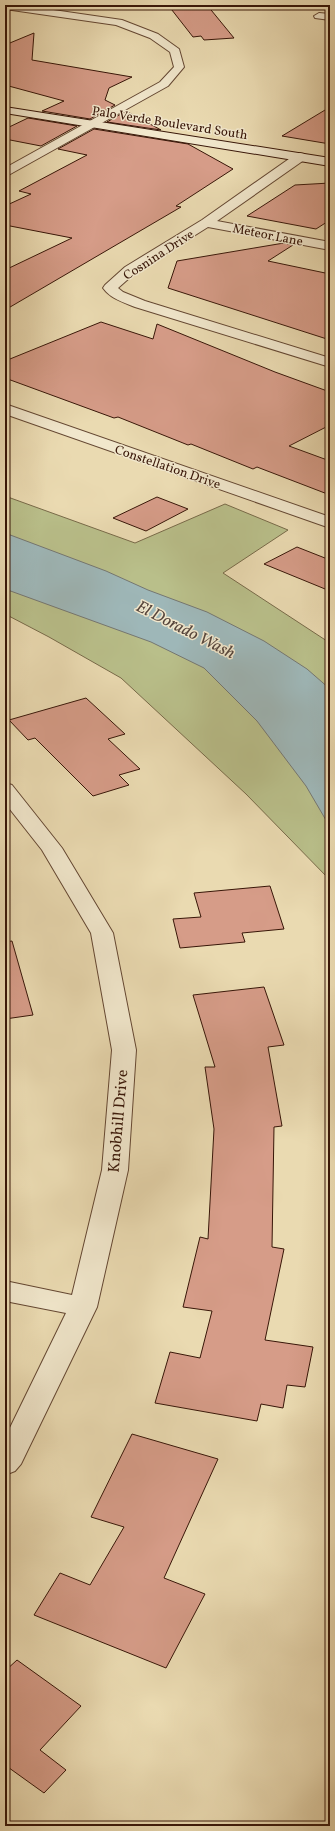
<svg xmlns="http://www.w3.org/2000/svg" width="335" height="1831" viewBox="0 0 335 1831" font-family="Vollkorn,serif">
	<rect width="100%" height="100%" fill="#eadab1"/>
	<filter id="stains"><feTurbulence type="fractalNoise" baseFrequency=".005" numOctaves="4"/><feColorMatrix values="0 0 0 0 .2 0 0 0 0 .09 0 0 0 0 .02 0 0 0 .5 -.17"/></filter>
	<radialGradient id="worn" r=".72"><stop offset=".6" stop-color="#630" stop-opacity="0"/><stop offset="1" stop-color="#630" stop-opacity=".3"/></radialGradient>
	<path fill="#b9bf8a" stroke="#786a49" d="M5,496l130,47 90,-39 63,26 -65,43 107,70v240l-2,-5 -82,-84 -125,-116 -72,-41 -44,-23z"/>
	<path fill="#9eb7b8" stroke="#757772" d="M5,533l101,38 42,19 59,22 57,29 43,28 23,20v138l-24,-41 -49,-65 -53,-53 -53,-26 -146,-53z"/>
	<g fill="#d69c88" stroke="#381608">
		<path d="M168,5h39l27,33 -30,2 -3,-4 -8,1z"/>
		<path d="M34,33l-2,27 100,17 -23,11 -4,12 10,5 -25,14 -48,-8 22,-10 -59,-16v-40z"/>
		<path d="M330,107v37l-48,-8z"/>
		<path d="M126,111l35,19 -54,-8z"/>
		<path d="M28,118l49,8 -36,20 -36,-7v-10z"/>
		<path d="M94,129l94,15 45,25 -57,37 5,1 -176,103v-40l67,-32 -67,-13v-19l26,-12 -12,-3 68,-36 -29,-6z"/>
		<path d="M330,183v37l-14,9 -69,-13 48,-31z"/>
		<path d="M284,243l9,2 -25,16 62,13v66l-162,-52 9,-27z"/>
		<path d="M101,322l52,17 4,-15 118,48 55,20v33l-41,21 41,15v34l-73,-28 -4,2 -62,-25 -3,1 -70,-28 -4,1 -109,-40v-17z"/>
		<path d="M157,497l31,12 -42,22 -33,-13z"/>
		<path d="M297,547l33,13v31l-66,-27z"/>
		<path d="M86,698l39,36 -17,5 32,30 -21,6 10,10 -36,11 -58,-58 -7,2 -19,-20z"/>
		<path d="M270,886l14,43 -42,4 3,9 -65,6 -7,-29 28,-2 -7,-24z"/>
		<path d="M12,941l21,74 -28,4v-77z"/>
		<path d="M264,987l20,58 -16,2 14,79 -8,1 -2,120 12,2 -19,91 48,7 -8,40 -18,-2 -4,23 -22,-4 -4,17 -102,-18 15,-51 30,6 12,-47 -29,-4 17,-70 8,2 6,-110 -9,-62h10l-22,-72z"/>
		<path d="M132,1434l86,25 -54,119 41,16 -39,74 -132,-53 26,-42 30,12 34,-58 -33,-10z"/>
		<path d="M17,1660l64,46 -41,44 26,20 -22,23 -39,-28v-94z"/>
	</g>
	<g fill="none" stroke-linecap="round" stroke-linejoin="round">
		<g stroke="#644732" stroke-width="2">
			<g id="street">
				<path d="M5,5h14l103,15 36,14 21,15 5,18 -16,19 -163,91v-9l155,-86 14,-15 -4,-15 -20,-14 -34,-13 -111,-16z"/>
				<path d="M319,13l11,1v6l-15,-2 -1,-2z"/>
				<path d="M300,153l4,1 2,3 -2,3 -87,61 113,21v8l-122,-23 -73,46 -17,15 5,4 22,9 185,57v9l-195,-60c-12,-5 -24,-8 -32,-19l2,-3 20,-18 77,-47 94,-66z"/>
				<path d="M5,404l325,113v11l-325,-114z"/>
				<path d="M5,783l7,2 50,63 51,85 23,117 -8,120 -31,137 -76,157 -6,7 -10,4v-37l61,-125 -61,-12v-20l67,14 30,-125 10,-120 -21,-117 -49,-83 -37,-47z"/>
			</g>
		</g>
		<g stroke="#381608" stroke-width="2">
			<path id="secondary" d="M5,107l325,51v8l-325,-53z"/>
		</g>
		<use href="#street" fill="#f1e7cc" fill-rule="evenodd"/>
		<use href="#secondary" fill="#f1e7cc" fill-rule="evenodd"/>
	</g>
	<g text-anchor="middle" stroke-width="3" stroke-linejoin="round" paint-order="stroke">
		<g font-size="13" fill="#381608" stroke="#f1e7cc">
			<text transform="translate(170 122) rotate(9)" y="5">Palo Verde Boulevard South</text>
			<text transform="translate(268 234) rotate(11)" y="5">Meteor Lane</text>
			<text transform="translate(158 254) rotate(-33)" y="5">Cosnina Drive</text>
			<text transform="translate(168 466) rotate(19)" y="5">Constellation Drive</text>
		</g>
		<g font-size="16" fill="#381608" stroke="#f1e7cc">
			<text transform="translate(117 1121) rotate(-85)" y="6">Knobhill Drive</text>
		</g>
		<g font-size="17" font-style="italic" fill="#57463d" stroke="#f1e7cc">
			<text transform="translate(186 629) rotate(27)" y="6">El Dorado Wash</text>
		</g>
	</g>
	<rect width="335" height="1831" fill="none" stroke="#eadab1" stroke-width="20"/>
	<rect x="6" y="6" width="323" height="1819" fill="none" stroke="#381608" stroke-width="2"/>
	<rect x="10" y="10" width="315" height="1811" fill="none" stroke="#381608"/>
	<rect width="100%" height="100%" filter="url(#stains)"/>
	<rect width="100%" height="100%" fill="url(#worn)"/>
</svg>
